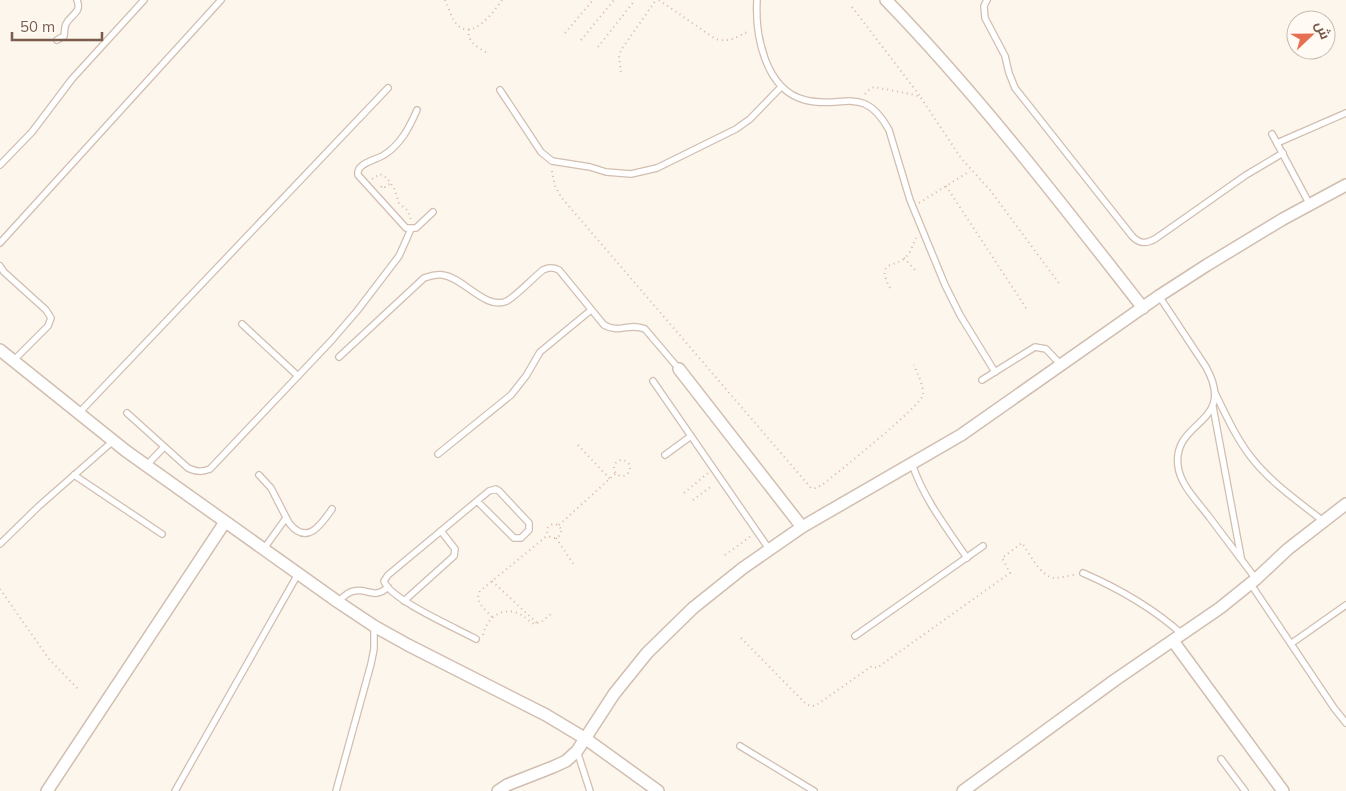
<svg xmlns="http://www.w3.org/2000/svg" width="1346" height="791" viewBox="0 0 1346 791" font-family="Mulish,Cairo,sans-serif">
	<rect width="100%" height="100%" fill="#fdf6ec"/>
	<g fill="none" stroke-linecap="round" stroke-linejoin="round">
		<g stroke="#d1beb0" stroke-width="8">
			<g id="lane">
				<path d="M757,0c-2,35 8,90 48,100 37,10 58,-17 84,30l21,70 35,85 15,30 35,57"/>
				<path d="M987,0l-3,6 1,12 20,38 4,17 6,15 117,148c7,8 14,8 23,3l91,-64 37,-22"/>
				<path d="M57,40l7,-4c1,-5 0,-8 2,-12 5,-10 16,-11 11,-24"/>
				<path d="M500,90l41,62 11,9 38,6 16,5 25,2 26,-6 79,-39 14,-10 31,-32"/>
				<path d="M417,110c-8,18 -16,34 -33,45 -8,5 -28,8 -26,20l48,53h10l17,-16"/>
				<path d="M1272,134l38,71"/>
				<path d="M1277,143l69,-30"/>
				<path d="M0,165l32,-33 40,-53 72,-79"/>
				<path d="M0,243l221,-243"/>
				<path d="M0,266l4,6 42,38 5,8 -3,8 -35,35"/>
				<path d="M1159,296l47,71c32,58 -34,52 -28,99 2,19 21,37 32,52 15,20 30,40 46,61"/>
				<path d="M242,324l56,52"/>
				<path d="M339,357l85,-79c6,-2 13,-4 19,-3 21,3 43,36 64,26 10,-6 26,-23 36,-31 6,-3 10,-3 16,0l45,55c16,9 25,-3 41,4l34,40"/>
				<path d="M982,380l53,-33 11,2 15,16"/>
				<path d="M653,381l116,168"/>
				<path d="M1215,393c11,22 21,45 36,64 19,25 47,44 72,64"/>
				<path d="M1213,407l28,150"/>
				<path d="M127,413l61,55c9,4 14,4 22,1l122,-129 25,-29 42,-55 12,-27"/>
				<path d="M78,414l310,-326"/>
				<path d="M438,454l73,-59 15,-19 14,-24 51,-42"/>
				<path d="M665,455l26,-19"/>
				<path d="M912,464c12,35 34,63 55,94"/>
				<path d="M146,466l18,-19"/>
				<path d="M74,475l88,59"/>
				<path d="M259,475l12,13 18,35c18,23 32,2 43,-14"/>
				<path d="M0,544l39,-38 74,-65"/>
				<path d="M263,550l23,-32"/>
				<path d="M1083,573c37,16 70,35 100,62"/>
				<path d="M1250,583l84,125 12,15"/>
				<path d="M404,601l50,-45 1,-7 -14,-18"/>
				<path d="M338,602c4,-4 9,-10 16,-11 14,-3 20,9 34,-4"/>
				<path d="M855,636l128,-90"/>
				<path d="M476,639c-18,-10 -87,-40 -92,-58l4,-6 101,-84 7,-2 3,2 30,32v7l-8,8h-7l-37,-37"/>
				<path d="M1292,643l54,-38"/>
				<path d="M740,746l74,45"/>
				<path d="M577,751l13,40"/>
				<path d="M1221,759l24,32"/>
				<path d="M175,791l123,-217"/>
				<path d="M336,791l35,-127 3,-15v-23"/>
			</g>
		</g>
		<g stroke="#d1beb0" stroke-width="14">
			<g id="street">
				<path d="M886,0c93,96 175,203 257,308"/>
				<path d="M0,350l126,101 212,151 36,24 34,19 138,70 40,24 72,52"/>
				<path d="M679,369l123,158"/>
				<path d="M1173,641l110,150"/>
				<path d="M47,791l178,-269"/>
				<path d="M498,791l9,-6 46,-18 13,-6 11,-10 37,-57 33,-41 46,-45 50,-40 59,-41 159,-92 198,-139 48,-31 76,-46 63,-34"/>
				<path d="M963,791l152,-111 105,-72 36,-29 32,-30 58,-45"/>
			</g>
		</g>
		<g stroke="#d9b8a5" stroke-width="2" stroke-dasharray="1 4" stroke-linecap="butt">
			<path d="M445,0c3,6 5,13 8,19 16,27 39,-5 49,-19"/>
			<path d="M659,0l55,38c13,6 23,-1 35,-7"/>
			<path d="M852,7l68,89"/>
			<path d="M469,29c-3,13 10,19 20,25"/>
			<path d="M565,33l28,-33"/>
			<path d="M581,40l33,-40"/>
			<path d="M598,47l37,-47"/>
			<path d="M621,72l-2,-15 2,-7 35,-50"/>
			<path d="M865,94l6,-6 4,-1 40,8 6,3 40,60 29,32 71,96"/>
			<path d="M552,171l3,15 6,11 250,291h4l7,-3c15,-12 98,-78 101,-90 1,-9 -6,-22 -9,-30"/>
			<path d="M372,179l8,-5 7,4 7,10 5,15 9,8 3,9"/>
			<path d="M946,186l82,125"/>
			<path d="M381,187l2,-2 2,2 6,-4"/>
			<path d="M919,203l51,-32"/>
			<path d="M904,258l12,13"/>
			<path d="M890,288c-15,-28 5,-20 16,-31 5,-5 7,-13 10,-19"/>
			<path d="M578,445l32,34"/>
			<circle cx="622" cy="468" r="8"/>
			<path d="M684,493l24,-20"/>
			<path d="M693,500l20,-15"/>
			<circle cx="554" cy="531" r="7"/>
			<path d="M559,525l57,-52"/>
			<path d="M556,538l18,27"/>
			<path d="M725,555l26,-19"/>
			<path d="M492,581l46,43"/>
			<path d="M0,589l49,70 31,32"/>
			<path d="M492,617c-7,-8 -18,-15 -12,-26l68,-56"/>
			<path d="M483,635c4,-18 20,-29 37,-21 5,3 9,7 14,10l7,-2 10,-8"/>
			<path d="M741,638l64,65 5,3h5l57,-40 5,2 4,-3 129,-92 -8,-15 20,-15c8,11 18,33 32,35 6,0 13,-2 20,-3"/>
		</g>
		<use href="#lane" stroke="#fff" stroke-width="5.5"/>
		<use href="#street" stroke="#fff" stroke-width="11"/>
	</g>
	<g transform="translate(1311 35) rotate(68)"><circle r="24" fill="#fffaf3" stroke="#cabbb1"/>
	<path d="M0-4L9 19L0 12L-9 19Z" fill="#e76f51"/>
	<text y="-8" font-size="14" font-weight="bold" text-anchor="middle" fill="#7a5c4d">ش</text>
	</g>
	<path d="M12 32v8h90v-8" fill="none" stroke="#7a5c4d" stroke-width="2.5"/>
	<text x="20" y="32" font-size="15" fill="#7a5c4d" stroke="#fffaf3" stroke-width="4" paint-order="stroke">50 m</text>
</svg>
